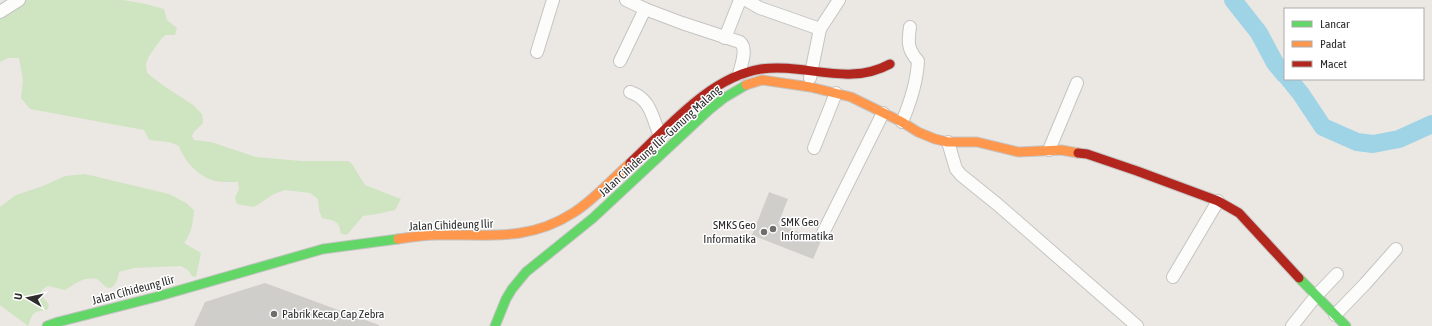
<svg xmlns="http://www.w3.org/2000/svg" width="1432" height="326" viewBox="0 0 1432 326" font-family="'Asap Condensed',sans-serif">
	<rect width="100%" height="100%" fill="#ebe8e4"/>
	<g fill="#cfe4c0">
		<path d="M26,0h97l23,4 18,5 3,11 10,8 -2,7h-9l-4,3 -13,18 -3,8 1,9 17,13 29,19 9,9 1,9c-4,5 -9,7 -11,13l2,4 17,2 45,15 45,4h47l4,3 13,21 36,14 -6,11 -18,4 -14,2 -16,19 -6,-1c-2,-14 -6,-13 -19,-16l-3,-8 -1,-11 -8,-6 -25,-3 -11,4 -20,13 -17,-3 -2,-6 4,-9 -1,-7c-9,0 -21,1 -29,-3 -14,-6 -25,-19 -30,-33l-10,-4 -20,-2 -5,-10 -114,-21 -9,-11 2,-18 -4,-22h-11l-8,4v-44l16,-9z"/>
		<path d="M85,174l84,20 17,9 8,7c-1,12 -2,23 -10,33l17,10 -5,24 -4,-1 -4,-6 -7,-4 -47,2 -15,4c-1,7 -5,21 -14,14 -3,-2 -5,-5 -8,-7 -16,-2 -19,4 -32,11l-17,-4 -5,3 -3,4c3,6 7,7 9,13l-2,4c-17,2 -13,3 -19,16l-28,-21v-98l16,-12 27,-9 22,-10z"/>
	</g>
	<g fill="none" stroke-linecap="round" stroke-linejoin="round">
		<g stroke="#9ed4e6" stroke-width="18">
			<path d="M1233,0l26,33 16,30 10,12"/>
			<path d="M1289,79l12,15 22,33 34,15 16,2 26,-5 33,-15"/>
		</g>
	</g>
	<g fill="#d0cecb">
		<path d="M769,192l19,7 -10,25 43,17 -8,18 -61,-24z"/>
		<path d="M265,283l114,42v1h-185l11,-24z"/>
	</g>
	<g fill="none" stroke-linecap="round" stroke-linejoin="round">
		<g stroke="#c5c4c3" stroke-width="14">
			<g id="street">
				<path d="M626,0l19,9 37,14 58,19c8,7 1,23 -1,32"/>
				<path d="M746,0l14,8 60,21"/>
				<path d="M0,12l19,-12"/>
				<path d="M725,38l15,-38"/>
				<path d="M537,52l16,-52"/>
				<path d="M620,61l25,-52"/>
				<path d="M810,78l10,-49 19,-29"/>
				<path d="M630,92c21,7 22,25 30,44"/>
				<path d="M902,122c8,-19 15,-40 16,-61 -11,-12 -10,-20 -8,-34"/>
				<path d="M948,142l8,27 5,6 36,29 140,122"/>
				<path d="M814,148l22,-55"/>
				<path d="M1049,150l28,-67"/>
				<path d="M823,233l60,-120"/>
				<path d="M1173,277l45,-76"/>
				<path d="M1335,315l30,-31 31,-35"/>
				<path d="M1292,326l24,-30 21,-22"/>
			</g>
		</g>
		<g stroke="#c5c4c3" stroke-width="11">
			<g id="fast">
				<path d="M1299,278l47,48"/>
				<path d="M47,326l11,-4 98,-25 167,-48 75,-10"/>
				<path d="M495,326l11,-27 6,-10 14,-17 67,-54 116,-108 15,-12 22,-13"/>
			</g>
		</g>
		<g stroke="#c5c4c3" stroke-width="11">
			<g id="slow">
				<path d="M746,85l16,-5 48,7 41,10 51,25 16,10 17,7 13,3h29l41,10 43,-2 17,3"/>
				<path d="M398,239c13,-2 26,-4 39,-4 50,-1 91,7 136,-22 21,-13 38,-33 57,-50"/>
			</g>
		</g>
		<g stroke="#c5c4c3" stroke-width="11">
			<g id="jam">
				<path d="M1078,153l9,1 50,17 81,30 21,12 60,65"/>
				<path d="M630,163c37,-34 79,-86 131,-94 45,-6 87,18 129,-5"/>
			</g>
		</g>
		<use href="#street" stroke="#fcfcfb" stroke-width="12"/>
		<use href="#fast" stroke="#63d668" stroke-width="9"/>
		<use href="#slow" stroke="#ff974d" stroke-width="9"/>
		<use href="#jam" stroke="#b3261e" stroke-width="9"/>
	</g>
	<g fill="#706e6d" stroke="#fff" stroke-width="1.5">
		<circle cx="773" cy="229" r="4"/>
		<circle cx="764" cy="232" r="4"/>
		<circle cx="274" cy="314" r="4"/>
	</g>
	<g text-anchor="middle" stroke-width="3" stroke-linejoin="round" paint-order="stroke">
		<g font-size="12" fill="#2d2d2d" stroke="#fff">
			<text transform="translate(660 141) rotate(-42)" y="4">Jalan Cihideung Ilir–Gunung Malang</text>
			<text transform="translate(451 225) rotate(-2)" y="4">Jalan Cihideung Ilir</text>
			<text transform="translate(133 290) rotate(-15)" y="4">Jalan Cihideung Ilir</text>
		</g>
		<g font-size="12" fill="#2d2d2d" stroke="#fff" text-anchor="start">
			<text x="781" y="226">SMK Geo<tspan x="781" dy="14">Informatika</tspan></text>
			<text x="756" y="229" text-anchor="end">SMKS Geo<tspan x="756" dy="14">Informatika</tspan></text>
			<text x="282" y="318">Pabrik Kecap Cap Zebra</text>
		</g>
	</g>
	<rect x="1284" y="8" width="140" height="72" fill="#ffffff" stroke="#ababab"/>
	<rect x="1292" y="21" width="20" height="6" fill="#63d668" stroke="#ababab"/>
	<text x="1320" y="28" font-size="12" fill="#2d2d2d">Lancar</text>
	<rect x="1292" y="41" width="20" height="6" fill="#ff974d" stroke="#ababab"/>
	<text x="1320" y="48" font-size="12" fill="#2d2d2d">Padat</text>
	<rect x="1292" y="61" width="20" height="6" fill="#b3261e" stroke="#ababab"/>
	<text x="1320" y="68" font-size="12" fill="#2d2d2d">Macet</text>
	<g transform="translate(28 298) rotate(279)" stroke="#ffffff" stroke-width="3" paint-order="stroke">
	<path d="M0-3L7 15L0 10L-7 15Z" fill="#2d2d2d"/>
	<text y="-6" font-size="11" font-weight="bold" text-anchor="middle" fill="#2d2d2d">U</text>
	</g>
</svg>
